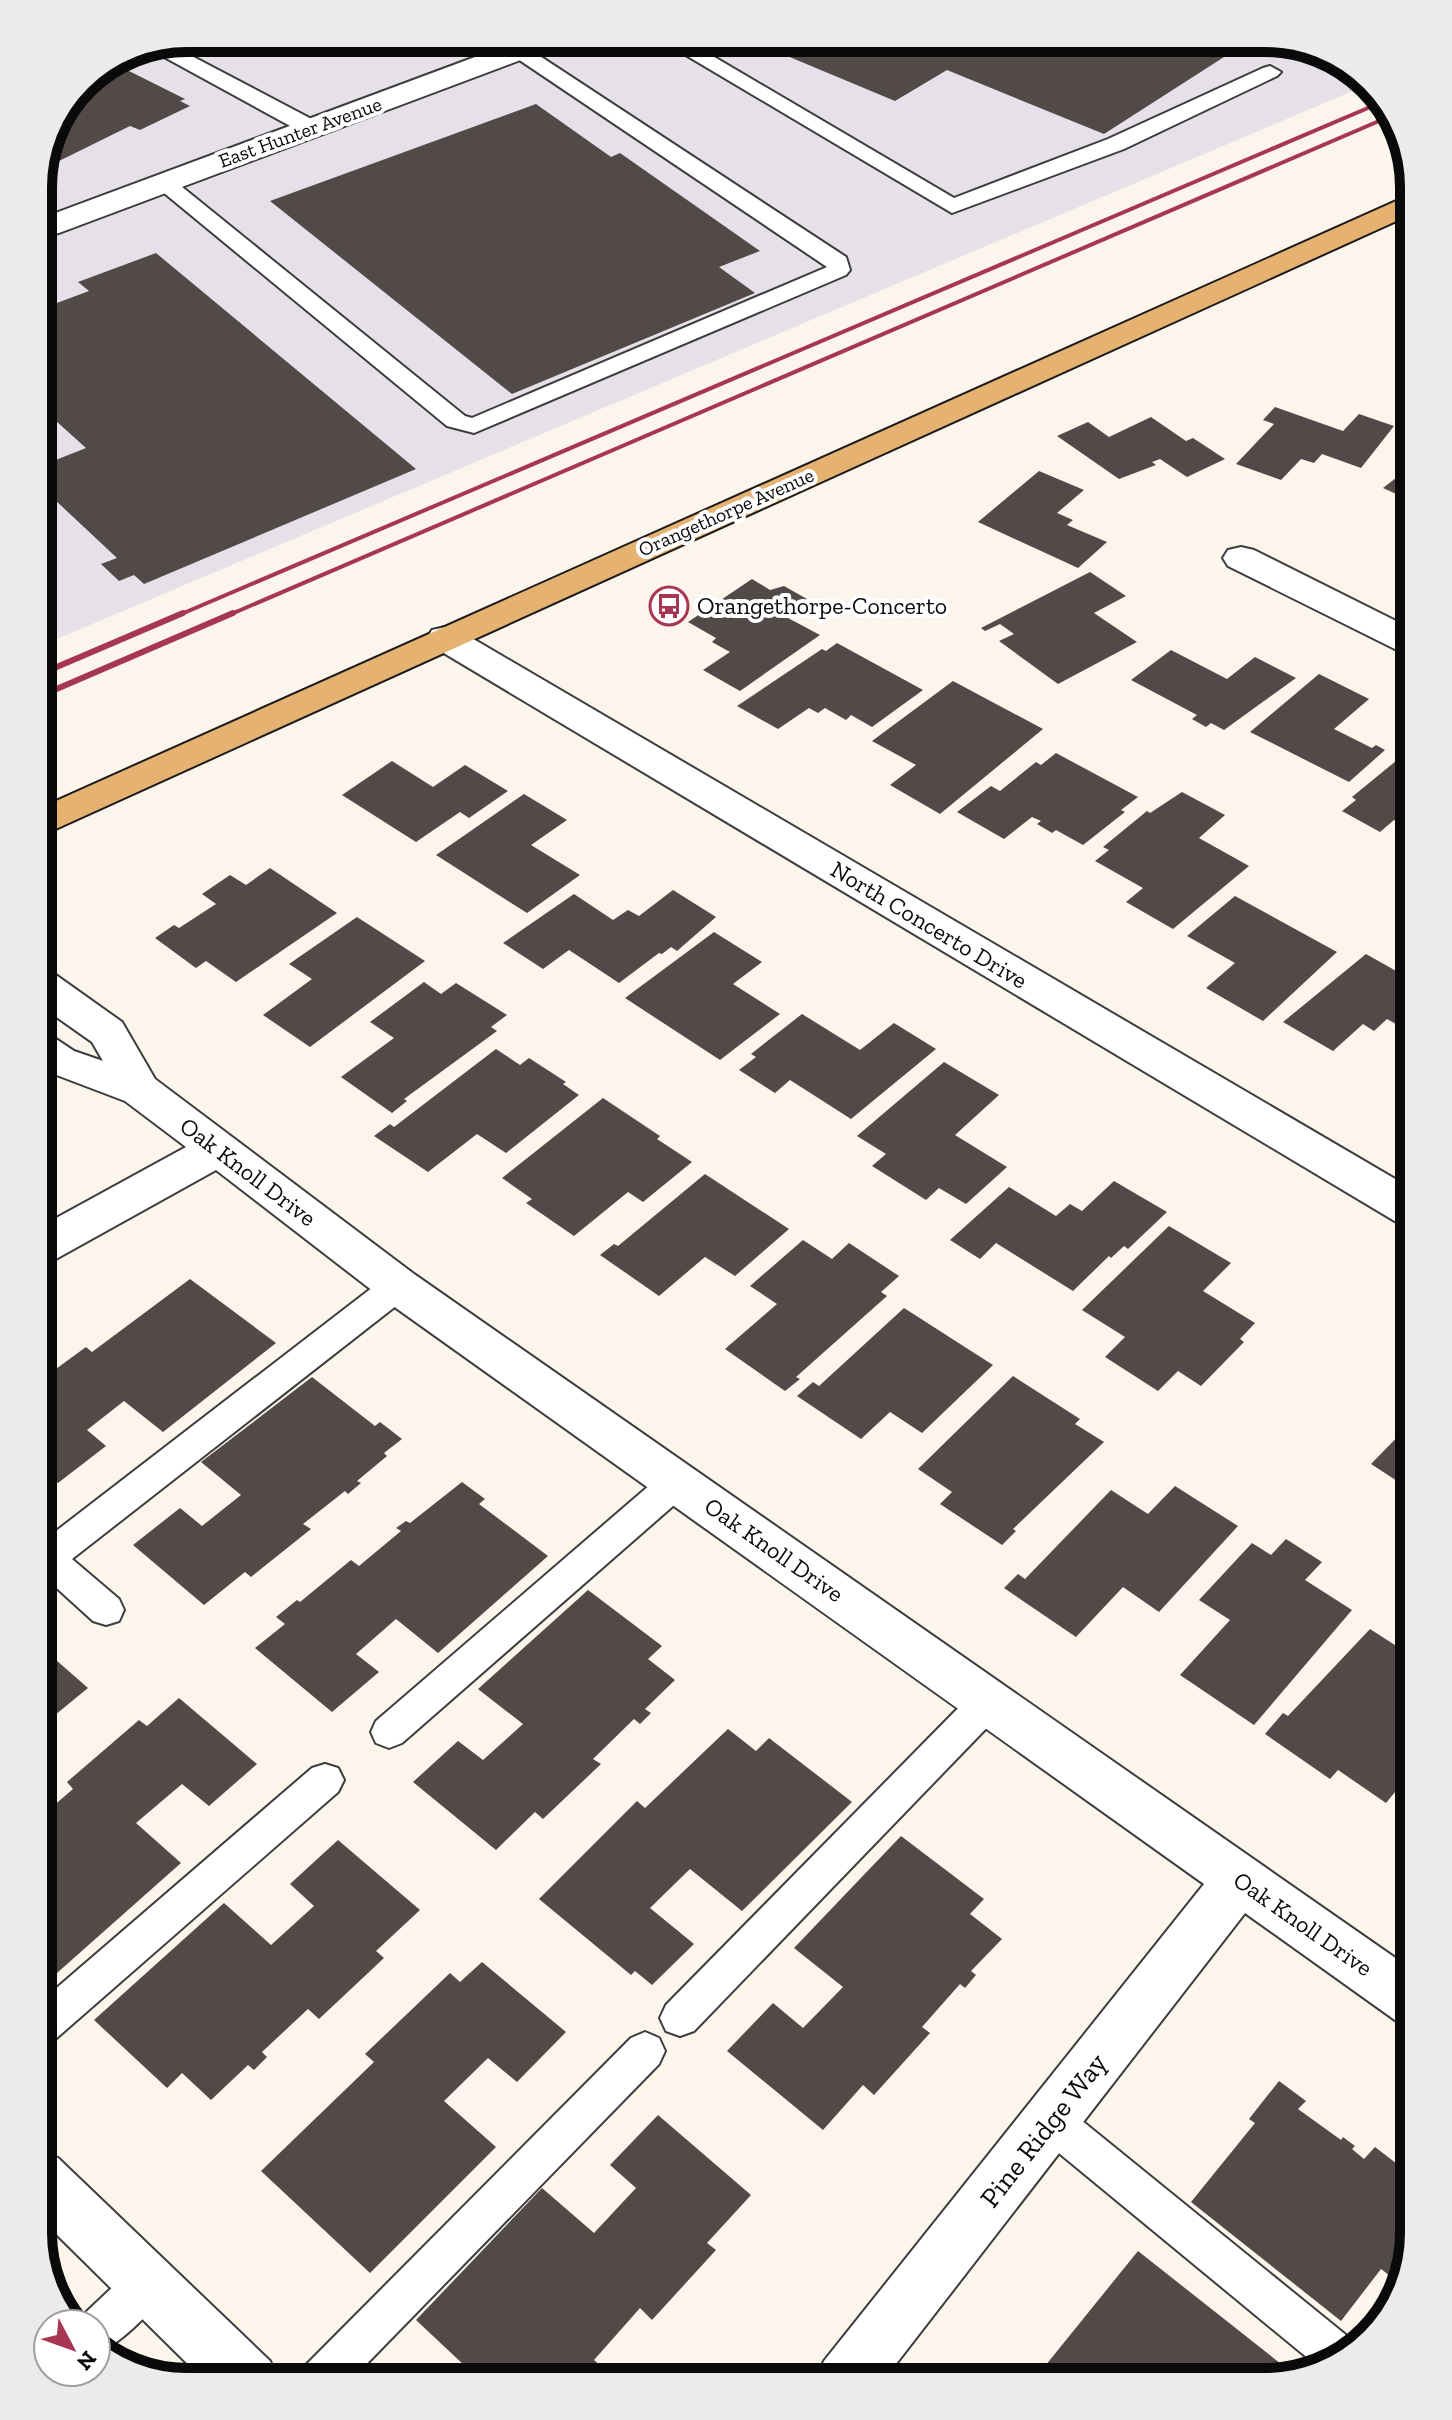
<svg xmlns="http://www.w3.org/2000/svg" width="1452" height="2420" viewBox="0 0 1452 2420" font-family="'Zilla Slab',serif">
	<rect width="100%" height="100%" fill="#fcf5eb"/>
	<path fill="#e6e0e8" d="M187,38h1088l73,25 19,22 -1329,562v-469l44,-97 48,-32z"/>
	<g fill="#514a48">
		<path d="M773,38h468l8,3 -145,93 -157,-64 -52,31 -127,-53 12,-7z"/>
		<path d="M111,62l74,37 -5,2 10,5 -50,24 -10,-4 -75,37 -8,-4 35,-78z"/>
		<path d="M536,104l75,53 9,-4 140,98 -41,16 36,26 -243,101 -242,-193z"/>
		<path d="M156,253l260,216 -272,115 -10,-9 -15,6 -18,-17 16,-6 -79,-74v-17l48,-19 -30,-27 -18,7v-118l51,-19 -11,-9z"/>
		<path d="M1275,407l68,24 16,-17 35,12 -33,42 -39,-14 -8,9 -13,-4 -20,21 -45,-16 38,-40 -11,-4z"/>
		<path d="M1151,417l35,24 7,-3 32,21 -38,18 -27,-18 -8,3 4,3 -37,14 -62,-43 31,-14 21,15z"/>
		<path d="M1414,464v38l-31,-14z"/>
		<path d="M1039,471l45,19 -27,23 16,7 -6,5 40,17 -29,26 -100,-46z"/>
		<path d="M1414,520v21l-17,-8z"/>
		<path d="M1090,572l36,24 -32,17 43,29 -79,42 -59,-43 15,-7 -14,-10 -15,7 -4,-3z"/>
		<path d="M752,579l18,11 14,-4 23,13 -8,6 4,3 -15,10 32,17 -80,56 -37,-21 27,-18 -18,-10 4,-4 -28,-16z"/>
		<path d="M837,643l86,47 -51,37 -21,-12 -5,5 -21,-12 -7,5 -9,-5 -31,21 -41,-23 85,-57 4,2z"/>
		<path d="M1171,650l56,29 28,-22 41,21 -72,52 -13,-7 -5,4 -14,-8 5,-4 -66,-35z"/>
		<path d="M1319,674l50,25 -35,30 38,19 4,-3 9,5 -36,32 -99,-50z"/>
		<path d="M953,681l90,48 -103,85 -50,-29 26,-20 -44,-24z"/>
		<path d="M1056,753l82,44 -17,13 4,2 -42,33 -27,-15 -4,3 -15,-9 4,-3 -9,-4 -28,22 -47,-27 34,-26 9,5 36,-29 5,3z"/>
		<path d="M1402,756l12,6v69l-20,-11 -14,12 -38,-21 14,-11 -4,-3z"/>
		<path d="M392,761l41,26 32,-22 43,26 -39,27 -9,-6 -44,30 -74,-47z"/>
		<path d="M1182,792l43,23 -26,23 50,28 -76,63 -47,-27 17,-14 -48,-27 14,-11 -6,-3 44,-36 3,2z"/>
		<path d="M524,794l43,26 -36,25 49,30 -53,38 -91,-58z"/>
		<path d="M270,868l67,45 -101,69 -30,-21 -10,7 -41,-30 19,-13 5,3 37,-24 -14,-10 28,-19 16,10z"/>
		<path d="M673,890l43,27 -39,34 -6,-4 -9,7 -3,-1 -40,30 -50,-33 -26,19 -40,-26 71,-49 39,26 15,-10 11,6z"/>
		<path d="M1235,896l102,56 -74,69 -57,-33 29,-25 -48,-27z"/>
		<path d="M357,917l68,44 -115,86 -47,-32 49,-36 -23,-15z"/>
		<path d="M714,932l48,30 -29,22 47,30 -60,46 -95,-62z"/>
		<path d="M1366,954l48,27v53l-27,-15 -13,12 -11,-7 -30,27 -50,-29z"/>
		<path d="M424,982l17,12 15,-11 51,32 -16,12 6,4 -93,68 3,2 -15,12 -51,-36 53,-39 -24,-16z"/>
		<path d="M802,1014l58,36 34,-27 42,26 -85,70 -61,-39 -15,13 -36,-23 17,-13 -5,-3z"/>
		<path d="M496,1049l24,16 9,-7 37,24 -3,2 16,11 -73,58 -29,-19 -49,38 -54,-36 16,-12 4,3z"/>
		<path d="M944,1062l55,33 -44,40 52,32 -41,37 -27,-16 -13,12 -54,-34 14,-12 -29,-18z"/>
		<path d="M603,1098l57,38 -3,3 35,23 -49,40 -15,-10 -54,44 -48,-33 6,-4 -30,-21z"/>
		<path d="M705,1174l84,55 -54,47 -30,-19 -46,39 -59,-41 14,-11 4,2z"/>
		<path d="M1114,1181l53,31 -39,37 -4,-3 -13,12 -2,-2 -36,35 -77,-48 -16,16 -30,-19 59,-53 47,29 14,-12 12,7z"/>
		<path d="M1169,1226l62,37 -28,28 52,32 -15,16 4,3 -43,44 -23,-15 -20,20 -53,-34 20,-20 -43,-27z"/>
		<path d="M803,1240l29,19 17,-16 50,33 -18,16 6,4 -91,81 4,2 -15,12 -60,-42 52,-45 -27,-18z"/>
		<path d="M190,1279l86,64 -113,89 -39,-31 -37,29 19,16 -48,37 -20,-17v-84l48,-35 6,5z"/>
		<path d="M904,1308l89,57 -71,68 -32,-21 -29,27 -64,-43 16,-14 6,4z"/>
		<path d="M1013,1376l67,43 -5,5 29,18 -91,87 3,2 -14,14 -62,-41 12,-12 -34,-23z"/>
		<path d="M312,1377l63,49 5,-4 22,17 -18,14 3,3 -30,25 4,2 -13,11 -3,-3 -42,33 8,5 -60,48 -6,-5 -41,33 -71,-60 47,-37 22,18 39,-31 -40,-33z"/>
		<path d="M1414,1420v72l-43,-28z"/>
		<path d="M462,1482l23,17 -6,5 69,52 -110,97 -42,-34 -40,35 23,18 -47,40 -77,-64 30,-24 -9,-7 21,-17 3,2 51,-42 8,6 42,-35 -5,-3 10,-7 4,2z"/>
		<path d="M1175,1486l63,40 -79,86 -36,-25 -47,50 -72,-49 14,-14 7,5 86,-89 37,24z"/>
		<path d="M1286,1539l36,23 -17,18 47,30 -98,115 -74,-50 50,-55 -31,-20 53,-57 19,12z"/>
		<path d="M588,1590l74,56 -14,13 27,21 -30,29 6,4 -11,11 -6,-5 -41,40 8,5 -58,55 -8,-7 -39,38 -83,-68 45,-41 25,19 40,-36 -45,-35z"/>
		<path d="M1370,1629l28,18 5,-6 11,8v120l-28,34 -48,-33 -8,9 -65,-45 18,-21 5,3z"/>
		<path d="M48,1653l40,35 -50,41v-68z"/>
		<path d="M179,1698l78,66 -48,42 -27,-22 -46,39 45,40 -133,118 -10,-10v-152l35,-30 -6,-7 72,-62 8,6z"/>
		<path d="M728,1729l28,22 13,-13 83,64 -110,109 -52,-42 -40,39 44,36 -42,41 -17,-14 -4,4 -92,-76 98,-98 8,7z"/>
		<path d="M901,1836l83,63 -14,15 32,25 -31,32 5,4 -11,13 -5,-4 -38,43 8,6 -56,62 -11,-10 -40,45 -96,-79 46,-48 30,25 40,-41 -49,-39z"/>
		<path d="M338,1840l82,70 -44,41 8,7 -65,61 -11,-10 -46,43 5,5 -13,13 -6,-5 -37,35 -29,-27 -15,15 -73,-68 130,-117 47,42 43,-39 -24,-22z"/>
		<path d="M482,1962l84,70 -49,50 -29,-24 -44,43 52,46 -126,126 -109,-102 113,-109 -9,-8 85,-81 10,9z"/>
		<path d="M1279,2081l27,20 -8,8 43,31 2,-3 12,9 -3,3 12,10 11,-12 39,30v57l-15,49 -18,-14 -40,52 -150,-119 64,-79 -6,-4z"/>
		<path d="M658,2115l93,80 -44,48 9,7 -64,70 -12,-12 -46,52 6,5 -15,16 -6,-5 -5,6h-92l-66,-62 126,-132 52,45 42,-45 -26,-23z"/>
		<path d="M1138,2251l157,124 -30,7h-211l-13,-11z"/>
	</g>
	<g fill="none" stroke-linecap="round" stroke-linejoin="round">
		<g stroke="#3d3d3d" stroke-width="4">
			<g id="lane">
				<path d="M657,38h25l272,160 154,-59 155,-71 7,-2 11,6 -4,4 -153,73 -172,64z"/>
				<path d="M165,42l154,81 3,5 -11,7 -8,-2 -159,-87z"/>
				<path d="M519,45l7,2 320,210 4,13 -4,5 -372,158 -27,-7 -295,-243 3,-5h16l294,238 7,2 355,-151 -315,-212 -3,-4z"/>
				<path d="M398,1274l12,3 4,9 -4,9 -338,264 47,40 5,11 -5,11 -13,4 -13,-4 -55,-50v-26l348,-268z"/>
				<path d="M677,1468l12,4 5,10 -5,10 -287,251 -13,5 -13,-5 -5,-11 5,-11 289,-249z"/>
				<path d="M988,1686l13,5 5,11 -5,11 -307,318 -14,5 -14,-5 -6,-13 6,-13 309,-314z"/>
				<path d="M325,1764l13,4 6,12 -6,12 -286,250 -14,5v-43l274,-236z"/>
				<path d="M645,2032l14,6 6,13 -6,13 -310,318h-51l6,-15 327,-329z"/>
				<path d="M1051,2102l14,5 292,237 -26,23 -10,2 -284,-234 -6,-14 6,-14z"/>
				<path d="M149,2261l15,6 6,15c-10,23 -47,60 -71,70l-3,-4v-24h-18l3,-7 53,-50z"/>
			</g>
		</g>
		<g stroke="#3d3d3d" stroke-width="4">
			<g id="street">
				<path d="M526,38h41l-4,6 -504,189 -11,2 -10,-2v-21l12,3z"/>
				<path d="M1241,547l13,3 160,80v25l-13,-3 -173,-86 -5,-8 5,-8z"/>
				<path d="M445,627l13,3 956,560v37l-16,-4 -966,-577 -5,-8 5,-8z"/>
				<path d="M38,969l15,4 69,49 33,57 259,195 1000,697v56l-19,-7 -150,-107 -363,469h-67l9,-21 380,-477 -822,-586 -166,-128 -162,90 -16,5v-37l148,-81 -61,-46 -87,-33v-36l15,5 21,14 29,10 -11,-19 -54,-38z"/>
				<path d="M38,2150l20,8 212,203 9,21h-73l-168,-166z"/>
			</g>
		</g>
		<g stroke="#1b1b1b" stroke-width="4">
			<path id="primary" d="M1414,193v20l-1376,624v-28z"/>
		</g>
		<use href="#lane" fill="#fff" fill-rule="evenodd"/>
		<use href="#street" fill="#fff" fill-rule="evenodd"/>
		<use href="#primary" fill="#e5b272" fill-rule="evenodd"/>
		<g stroke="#a73653" stroke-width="4">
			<path d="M179,615l1203,-513"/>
			<path d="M229,615l1164,-500"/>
		</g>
		<g stroke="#a73653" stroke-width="6">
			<path d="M38,675l145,-62"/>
			<path d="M38,697l195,-84"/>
		</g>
	</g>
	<defs>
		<g id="bus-ring" transform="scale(2)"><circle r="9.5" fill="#fff" stroke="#a73653" stroke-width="1.5"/><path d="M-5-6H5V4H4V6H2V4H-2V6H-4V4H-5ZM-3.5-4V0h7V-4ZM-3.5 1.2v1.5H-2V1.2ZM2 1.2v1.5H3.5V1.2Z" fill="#a73653"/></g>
	</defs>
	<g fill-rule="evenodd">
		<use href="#bus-ring" x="669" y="606"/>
	</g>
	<g text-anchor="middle" stroke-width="8" stroke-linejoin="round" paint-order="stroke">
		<g font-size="20" fill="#0a0a0a" stroke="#fff">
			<text transform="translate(300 132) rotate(-20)" y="7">East Hunter Avenue</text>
			<text transform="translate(726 512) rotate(-24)" y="7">Orangethorpe Avenue</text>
		</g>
		<g font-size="24" fill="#0a0a0a" stroke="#fff" text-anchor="start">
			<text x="697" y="614">Orangethorpe-Concerto</text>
		</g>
		<g font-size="24" fill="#0a0a0a" stroke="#fff">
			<text transform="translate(929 925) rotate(31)" y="8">North Concerto Drive</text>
			<text transform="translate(248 1172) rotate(37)" y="8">Oak Knoll Drive</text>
			<text transform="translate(774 1550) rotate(35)" y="8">Oak Knoll Drive</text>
			<text transform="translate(1303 1924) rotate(35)" y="8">Oak Knoll Drive</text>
		</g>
		<g font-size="28" fill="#0a0a0a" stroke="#fff">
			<text transform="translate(1043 2130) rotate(-52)" y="10">Pine Ridge Way</text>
		</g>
	</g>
	<path d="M0 0H1452V2420H0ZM187 52H1265A135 135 0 0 1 1400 187V2233A135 135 0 0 1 1265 2368H187A135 135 0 0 1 52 2233V187A135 135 0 0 1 187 52Z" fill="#ebebeb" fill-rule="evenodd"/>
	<path fill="none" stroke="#0a0a0a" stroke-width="10" d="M187 52H1265A135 135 0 0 1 1400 187V2233A135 135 0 0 1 1265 2368H187A135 135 0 0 1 52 2233V187A135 135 0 0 1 187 52Z"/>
	<g transform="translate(72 2348) rotate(131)"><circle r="38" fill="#ffffff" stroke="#9d9d9d" stroke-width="2"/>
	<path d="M0-6L14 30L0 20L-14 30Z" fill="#a73653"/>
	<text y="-12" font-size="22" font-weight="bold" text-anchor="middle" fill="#0a0a0a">N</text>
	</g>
</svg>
